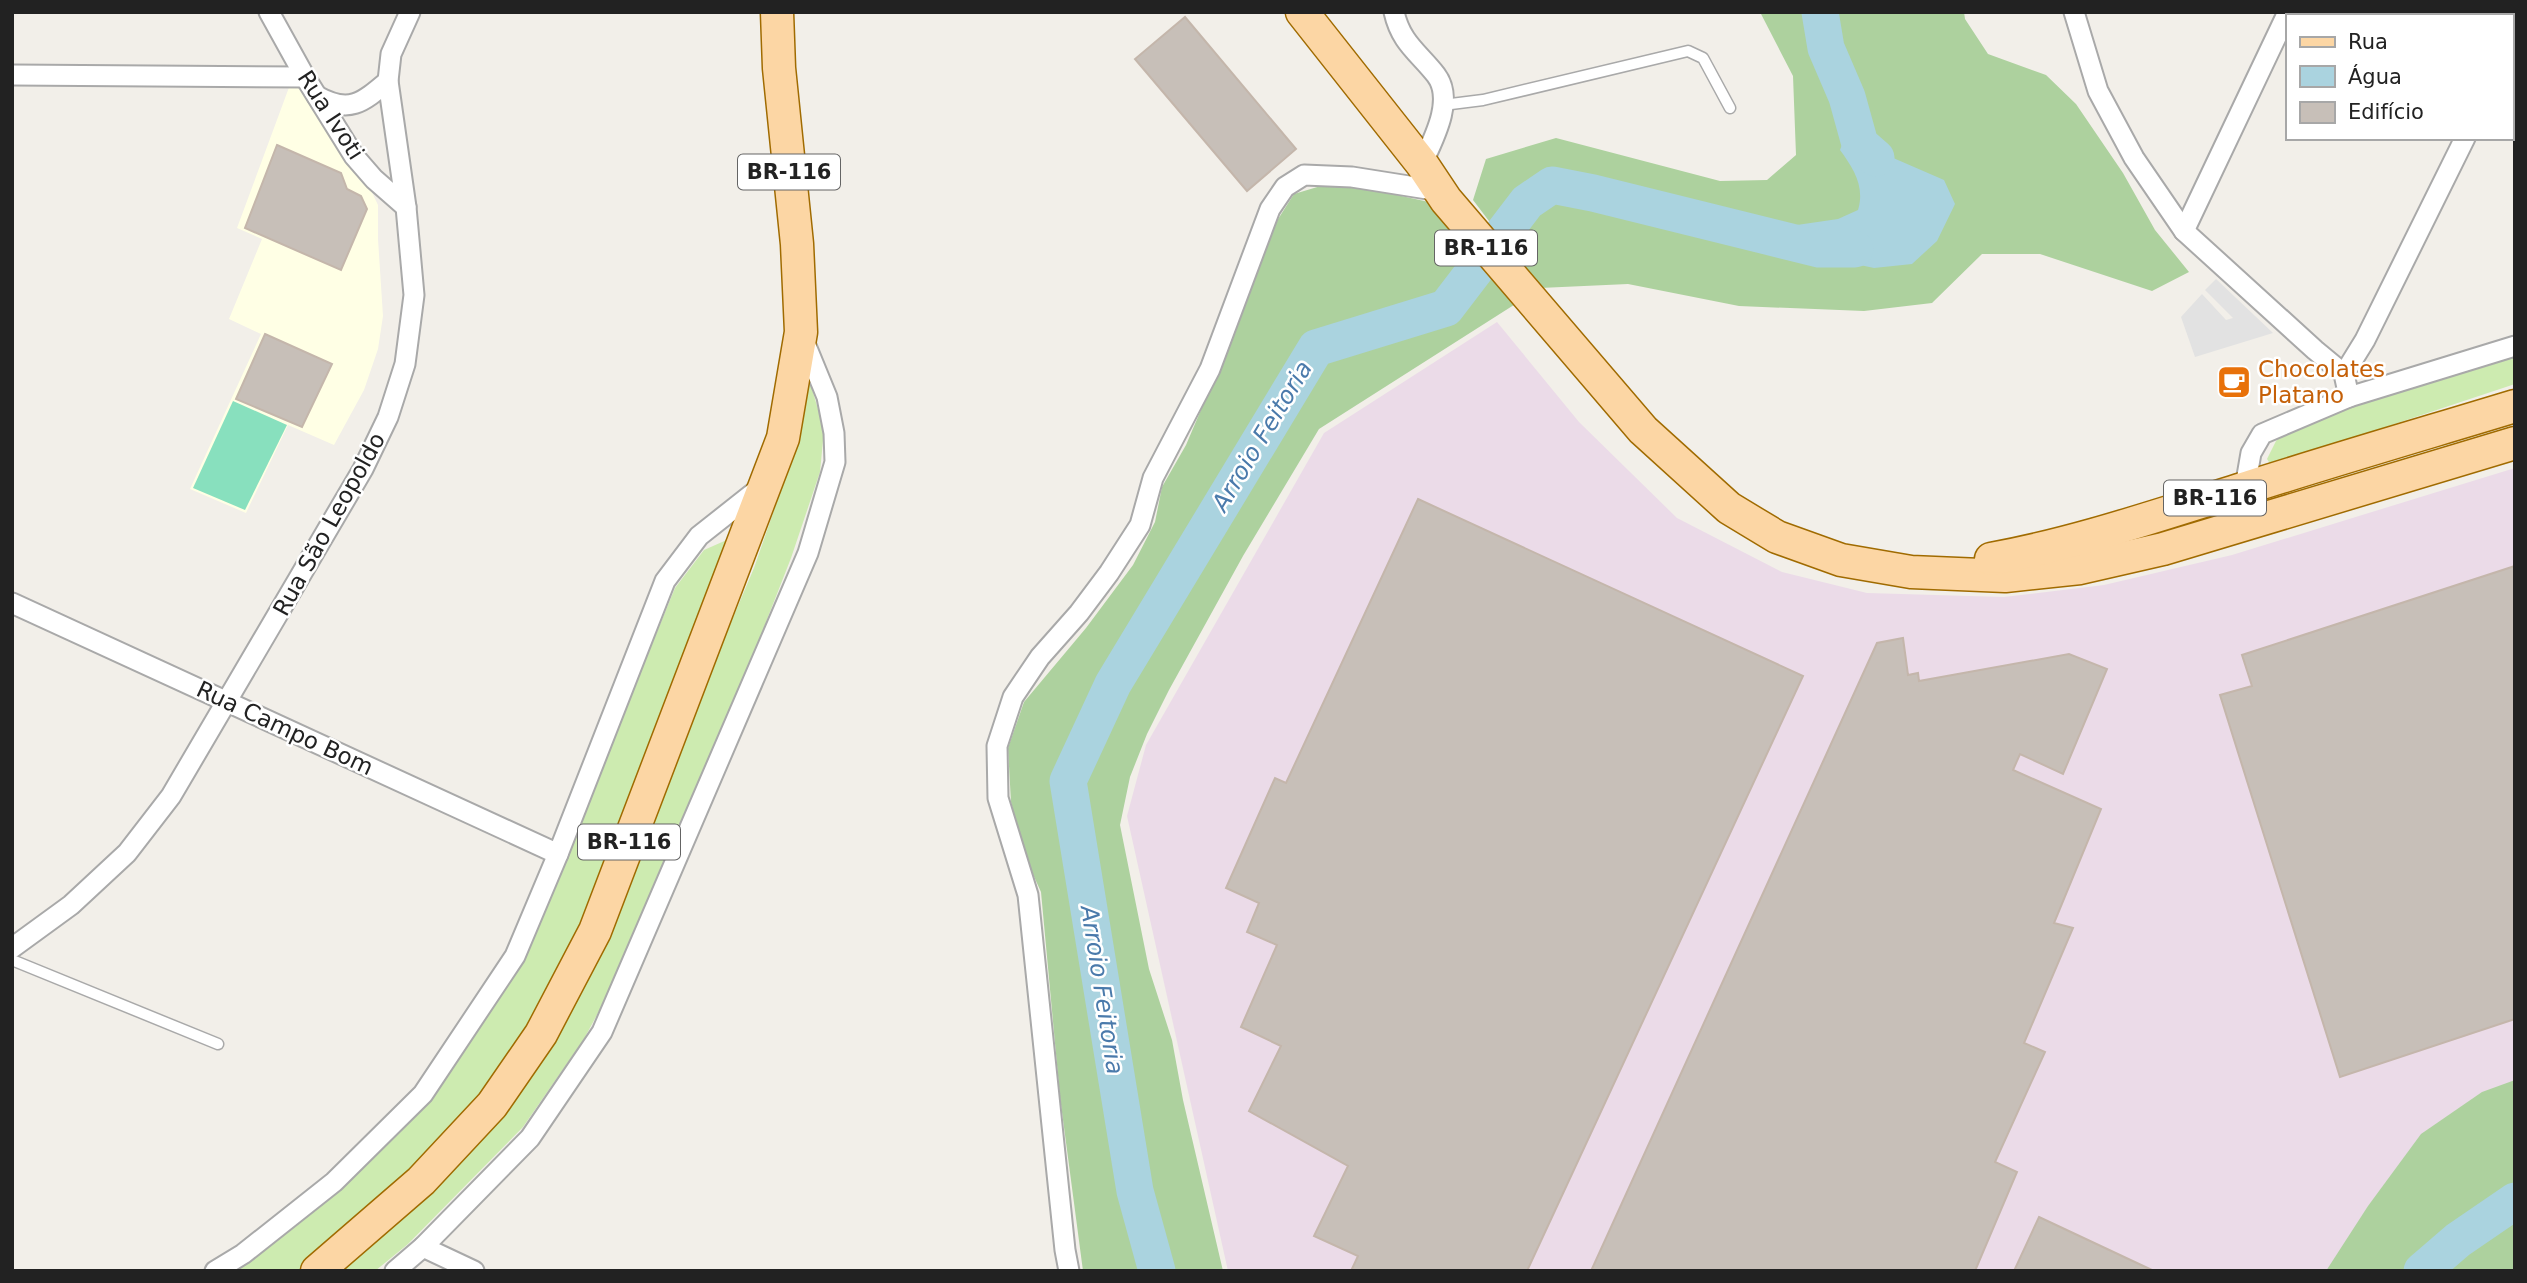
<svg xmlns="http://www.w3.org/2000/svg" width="2527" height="1283" viewBox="0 0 2527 1283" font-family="'DejaVu Sans',sans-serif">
	<rect width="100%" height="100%" fill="#f2efe9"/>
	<path fill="#ebdbe8" d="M1497,322l82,100 98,96 105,54 85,21 137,4 100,-12 128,-30 283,-87v627l-174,176h-1113l-101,-455 19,-71 178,-312z"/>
	<path fill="#ffffe5" d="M302,81l66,103 10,21v34l5,77 -5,33 -14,41 -30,55 -46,-20 -42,88 -56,-24 71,-155 -32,-15 33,-80 -25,-11 54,-146z"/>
	<g fill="#cdebb0">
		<path d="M2515,353v31l-244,81 -4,-6 9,-18 12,-11 69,-27z"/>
		<path d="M808,375l16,55 -4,42 -29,86 -39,100 -132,314 -36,67 -61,88 -115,117 -33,27h-44l166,-161 175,-348 82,-194 34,-98z"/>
		<path d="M738,535l-152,395 -78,131 -103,118 -106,92h-67l109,-85 184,-233 150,-365 29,-38z"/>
	</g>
	<g fill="#add19e">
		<path d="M1760,12h204l1,7 23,35 58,21 30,29 47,69 32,57 34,42 -37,19 -112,-37h-58l-50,49 -68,8 -125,-5 -111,-22 -88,4 -67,-88 13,-41 70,-21 164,43 47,-1 29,-25 -3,-79z"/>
		<path d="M1324,185l50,5 64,14 79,99 -198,126 -76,127 -74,134 -22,44 -17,43 -10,48 29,144 23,71 11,60 40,171h-140l-23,-174 -19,-205 -15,-33 -15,-57 -3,-54 16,-46 62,-74 47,-63 22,-43 7,-35 24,-42 35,-82 25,-60 22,-68 26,-41z"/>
		<path d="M2515,1080v191h-189l42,-65 53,-72 61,-42z"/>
	</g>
	<path fill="#88e0be" d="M233,401l54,24 -42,85 -52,-22z"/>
	<path fill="#e2e2e2" d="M2216,279l57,54 -78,24 -14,-40 21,-23 24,26 7,-2 -28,-28z"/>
	<path fill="#aad3df" d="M1852,118l9,26 83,36 11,24 -18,37 -25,23 -38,4 -42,-9 -28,-14 -21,-5 -7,-12 62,-9 20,-9c7,-23 -4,-41 -18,-60z"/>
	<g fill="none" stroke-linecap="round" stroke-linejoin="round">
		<g stroke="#aad3df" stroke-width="37">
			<path d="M1820,12l6,36 21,49 13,47 16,14"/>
			<path d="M1157,1271l-22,-80 -67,-410 45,-97 203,-336 130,-40 81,-106 25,-17 41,8 226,56h36"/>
			<path d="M2422,1271l36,-31 57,-39"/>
		</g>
	</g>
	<g fill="#c7bfb8" stroke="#c4b6ab" stroke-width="2">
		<path d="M1185,17l111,132 -49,42 -112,-132z"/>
		<path d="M277,145l64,28 6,16 14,7 6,13 -26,61 -96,-42z"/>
		<path d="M265,334l67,30 -30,63 -66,-28z"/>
		<path d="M1418,499l385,177 -276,595h-176l7,-15 -44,-20 34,-70 -99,-55 32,-65 -40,-19 36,-82 -30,-13 12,-29 -33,-15 49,-110 11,5z"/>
		<path d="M2515,566v453l-175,58 -120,-382 32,-9 -10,-31z"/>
		<path d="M1903,638l5,37 10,-2 1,8 150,-27 38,15 -44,105 -43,-20 -7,16 88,39 -47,114 19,5 -49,115 21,9 -50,110 22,10 -42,99h-384l286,-628z"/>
		<path d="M2039,1217l115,54h-140z"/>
	</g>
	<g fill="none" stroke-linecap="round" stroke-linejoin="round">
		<g stroke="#a9a9a9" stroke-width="13">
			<g id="service">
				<path d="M1443,105l40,-5 205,-49 15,7 27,50"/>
				<path d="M12,960l206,84"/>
			</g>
		</g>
		<g stroke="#a9a9a9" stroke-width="23">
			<g id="minor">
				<path d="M269,12l36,65 49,79 20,23 32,28"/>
				<path d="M1394,12c7,31 24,40 42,63 19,25 -3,65 -14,89"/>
				<path d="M2074,12l24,79 36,67 50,73 131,119 29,24 5,23"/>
				<path d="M2511,41l4,-8"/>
				<path d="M12,75l293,2"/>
				<path d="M317,96c32,18 45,7 71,-15"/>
				<path d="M2184,231l104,-219"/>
				<path d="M2344,374l21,-34 100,-202"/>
				<path d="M2248,487l-1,-11 4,-23 11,-19 87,-37 166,-51"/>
				<path d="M12,603l546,251"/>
				<path d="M12,948l59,-43 56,-52 44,-57 192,-327 25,-52 17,-53 9,-69 -8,-88 -18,-126 3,-27 19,-42"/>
				<path d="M423,1247l51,24"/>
				<path d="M215,1271l28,-17 91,-72 89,-88 92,-138 43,-102 107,-273 34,-45 62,-49"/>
				<path d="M395,1271l28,-24 107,-109 72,-106 206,-479 27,-91 -1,-29 -7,-36 -25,-61"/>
				<path d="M1069,1271l-4,-21 -37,-355 -30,-97 -1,-52 16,-49 27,-40 39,-44 30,-40 31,-48 13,-47 57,-109 60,-160 15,-22 19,-12 48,2 88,14"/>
			</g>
		</g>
		<g stroke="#a06b00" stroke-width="35">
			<g id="primary">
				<path d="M1302,12l120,152 24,36 197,230 86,78 48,29 64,23 70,12 94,4 75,-8 83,-19 352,-106"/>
				<path d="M1991,559c88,-16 173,-46 258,-72 88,-28 177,-54 266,-81"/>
				<path d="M317,1271l104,-90 71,-76 49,-71 54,-103 188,-493 18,-106 -4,-88 -18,-176 -2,-56"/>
			</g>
		</g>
		<use href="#service" stroke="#fff" stroke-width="10"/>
		<use href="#minor" stroke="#fff" stroke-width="19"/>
		<use href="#primary" stroke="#fcd6a4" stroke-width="32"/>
	</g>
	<defs>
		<g id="cafe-square" transform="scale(1.75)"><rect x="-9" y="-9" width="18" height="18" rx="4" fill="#e8710a" stroke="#fff"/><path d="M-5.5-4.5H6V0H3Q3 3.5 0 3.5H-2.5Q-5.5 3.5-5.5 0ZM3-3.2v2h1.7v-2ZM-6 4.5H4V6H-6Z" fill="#fff"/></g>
	</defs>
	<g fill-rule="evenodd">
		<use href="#cafe-square" x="2234" y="382"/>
	</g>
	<g text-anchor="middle" stroke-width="5" stroke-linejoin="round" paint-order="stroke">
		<g fill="#fff" stroke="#646464" stroke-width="2">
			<rect x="738" y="154.5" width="102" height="35" rx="5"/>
			<rect x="1435" y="230.5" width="102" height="35" rx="5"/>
			<rect x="2164" y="480.5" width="102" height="35" rx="5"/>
			<rect x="578" y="824.5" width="102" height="35" rx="5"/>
		</g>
		<g font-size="21" font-weight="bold" fill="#222">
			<text x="789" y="179">BR-116</text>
			<text x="1486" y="255">BR-116</text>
			<text x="2215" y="505">BR-116</text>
			<text x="629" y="849">BR-116</text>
		</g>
		<g font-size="23" fill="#222" stroke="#fff">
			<text transform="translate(331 115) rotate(57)" y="8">Rua Ivoti</text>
			<text transform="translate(329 524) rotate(-61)" y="8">Rua São Leopoldo</text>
			<text transform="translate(285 728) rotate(25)" y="8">Rua Campo Bom</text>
		</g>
		<g font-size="23" fill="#c56008" stroke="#fff" text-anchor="start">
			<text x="2258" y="377">Chocolates<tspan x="2258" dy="26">Platano</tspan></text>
		</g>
		<g font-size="24" font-style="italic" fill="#4a7aab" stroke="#fff">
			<text transform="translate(1262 436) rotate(-59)" y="8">Arroio Feitoria</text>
			<text transform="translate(1102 990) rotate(81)" y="8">Arroio Feitoria</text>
		</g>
	</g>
	<rect width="2527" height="1283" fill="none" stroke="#222222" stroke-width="28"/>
	<rect x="2286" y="14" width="228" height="126" fill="#ffffff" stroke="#a7a7a7" stroke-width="2"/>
	<rect x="2300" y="37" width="35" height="10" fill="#fcd6a4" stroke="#a7a7a7" stroke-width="2"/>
	<text x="2348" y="49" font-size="21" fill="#222222">Rua</text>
	<rect x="2300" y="66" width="35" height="21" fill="#aad3df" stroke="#a7a7a7" stroke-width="2"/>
	<text x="2348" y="84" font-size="21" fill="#222222">Água</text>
	<rect x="2300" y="102" width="35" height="21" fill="#c7bfb8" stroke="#a7a7a7" stroke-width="2"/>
	<text x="2348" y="119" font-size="21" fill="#222222">Edifício</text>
</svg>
